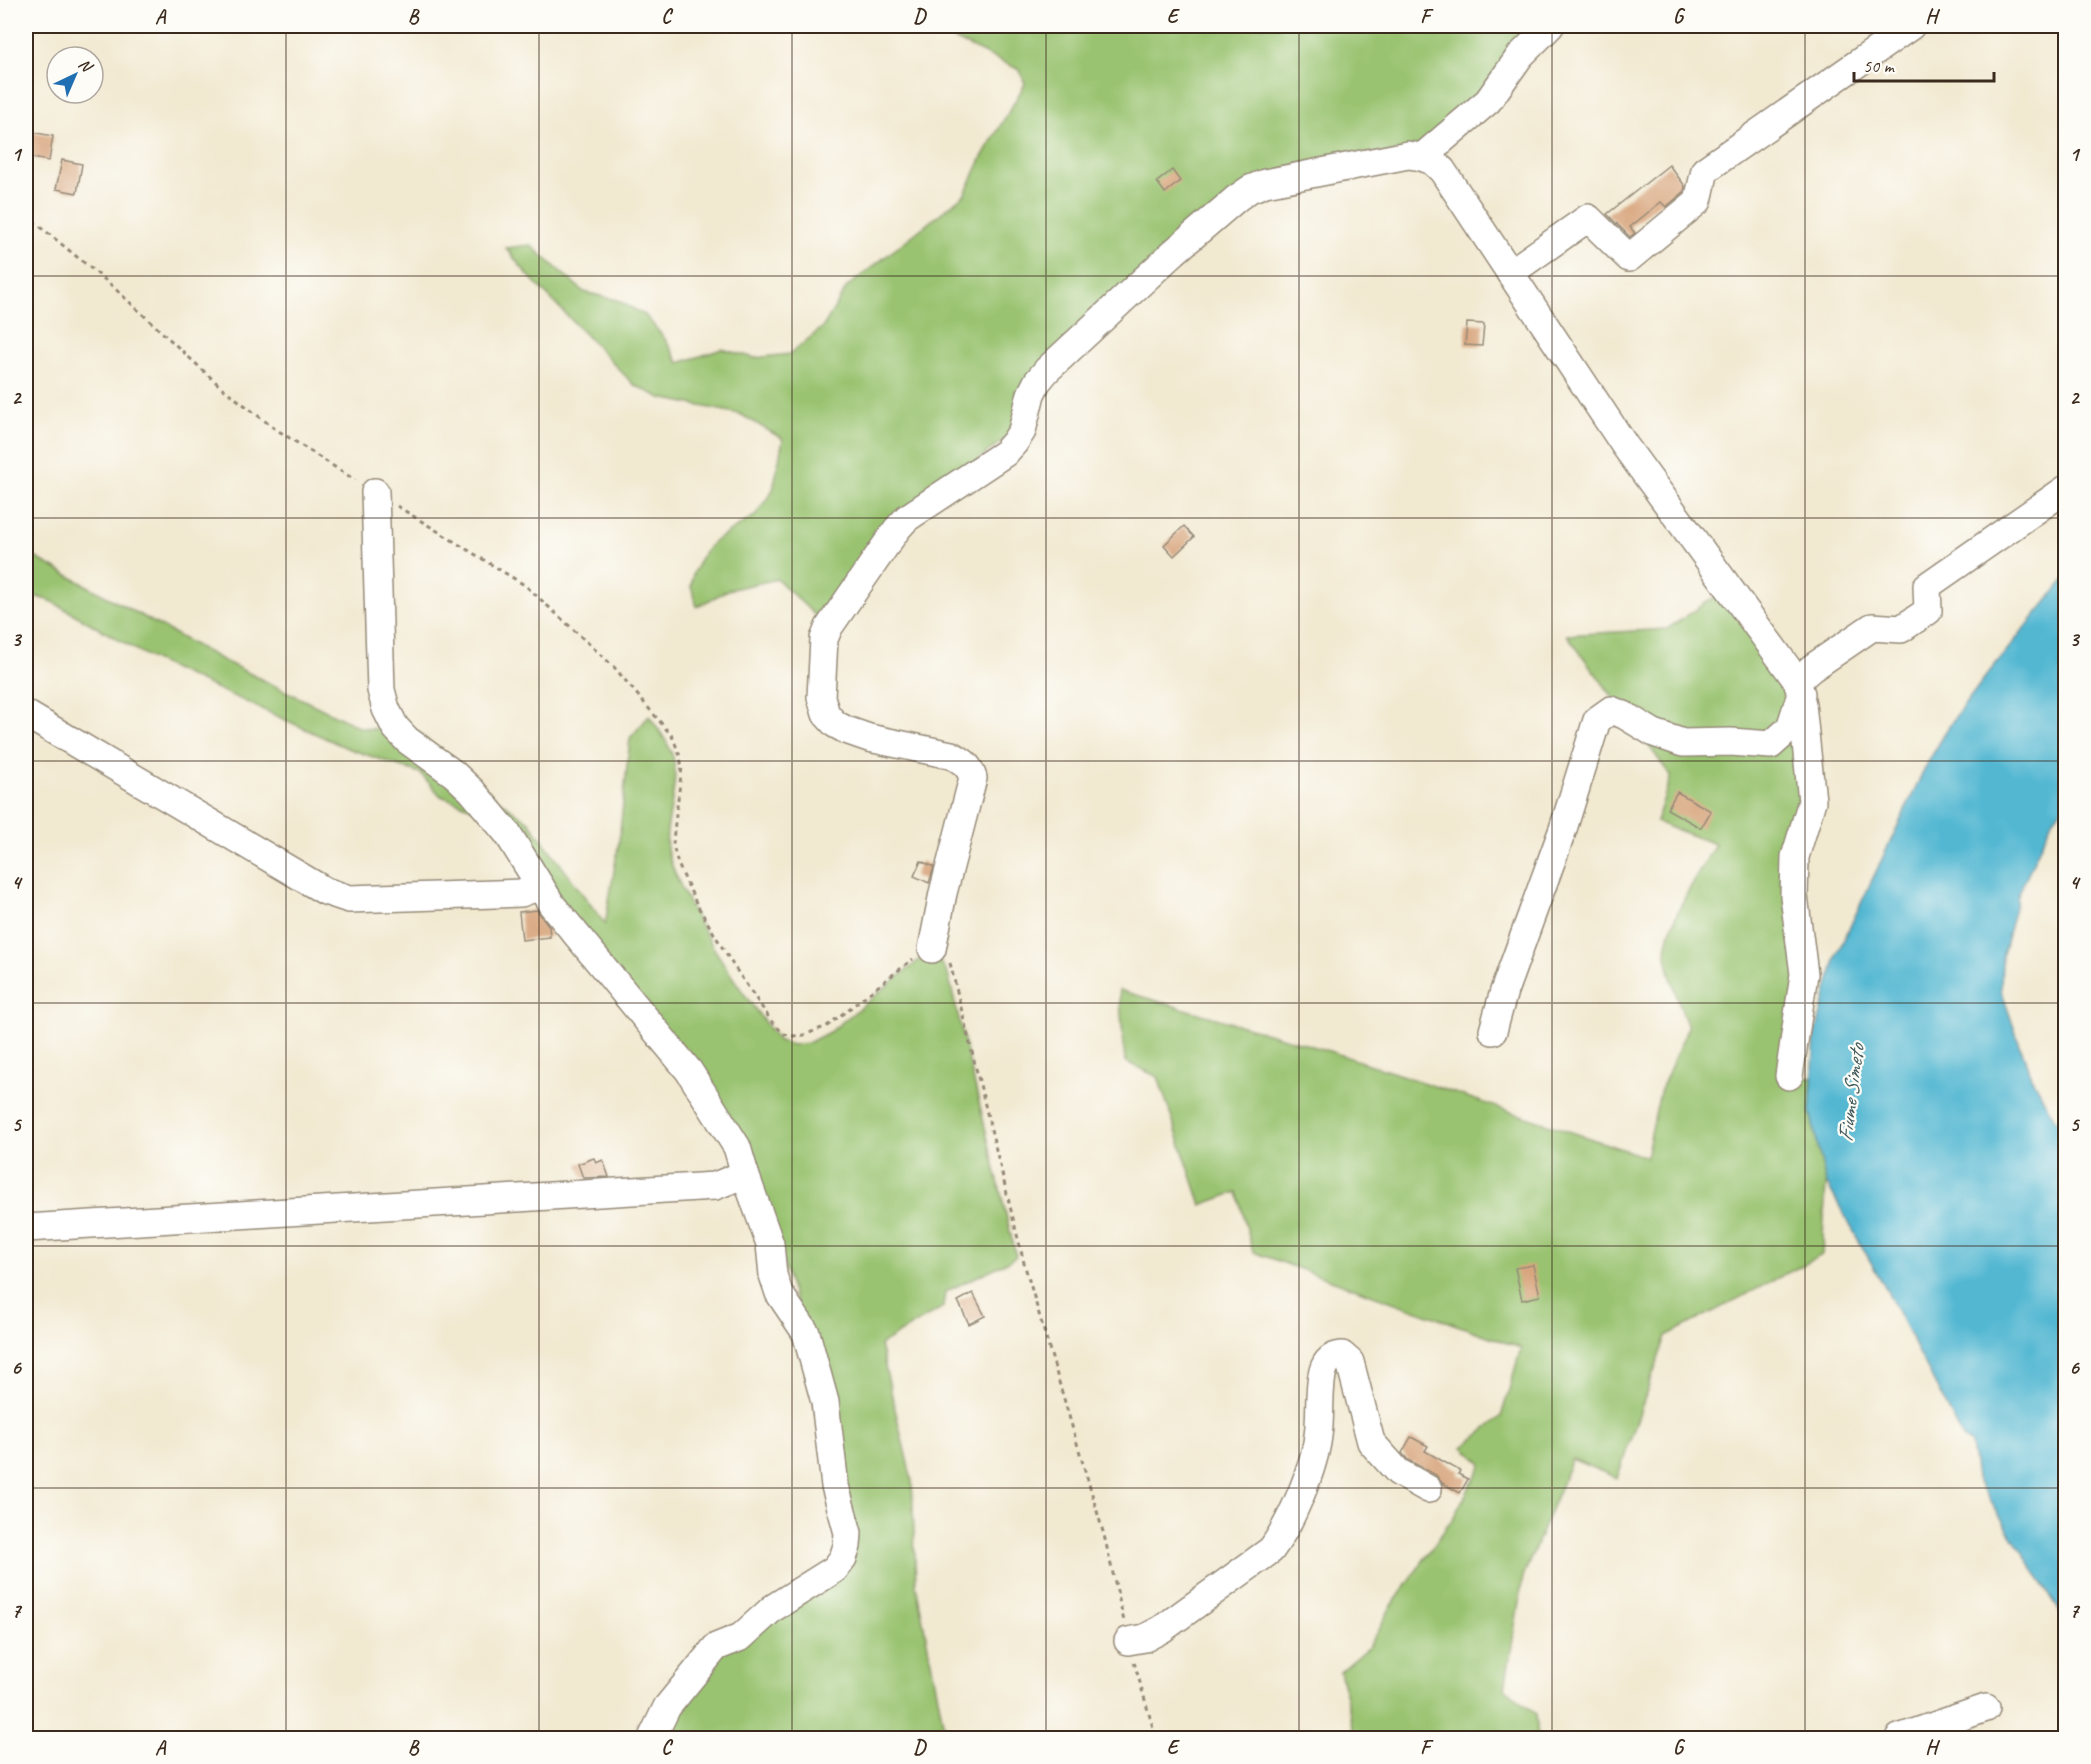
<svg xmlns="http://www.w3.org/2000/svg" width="2091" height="1764" viewBox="0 0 2091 1764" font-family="Caveat,sans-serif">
	<rect width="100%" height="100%" fill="#fdfcf7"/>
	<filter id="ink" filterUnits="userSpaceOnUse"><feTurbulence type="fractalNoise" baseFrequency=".0167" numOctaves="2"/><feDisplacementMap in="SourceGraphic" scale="12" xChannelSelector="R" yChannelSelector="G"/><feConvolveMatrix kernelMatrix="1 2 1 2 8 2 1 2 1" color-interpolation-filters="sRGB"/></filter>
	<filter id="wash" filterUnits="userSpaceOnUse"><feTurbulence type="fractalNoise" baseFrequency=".008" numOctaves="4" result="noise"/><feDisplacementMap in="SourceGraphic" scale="24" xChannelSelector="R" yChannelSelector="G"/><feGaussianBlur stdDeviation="1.35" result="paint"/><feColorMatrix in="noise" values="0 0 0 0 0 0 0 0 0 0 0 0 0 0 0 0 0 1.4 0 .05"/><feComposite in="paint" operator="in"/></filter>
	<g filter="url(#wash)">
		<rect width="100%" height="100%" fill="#f2e9d1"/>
		<g fill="#99c370" stroke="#6a7647" stroke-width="1.5">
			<path d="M926,26h616l-115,119 -165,34 -199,163 -45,87 -98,75 -95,121 -48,-46 -49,11 -31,17 -6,-20 2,-13 10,-20 10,-12 42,-26 18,-26 10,-51 -43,-25 -79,-16 -27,-13 -107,-111 -21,-26 24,-3 54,47 33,8 28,15 20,24 14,24 43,-14 33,9 35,-4 33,-27 24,-40 118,-93 17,-37 43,-73 -5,-14z"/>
			<path d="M31,555l191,105 137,67 11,2 42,-2 68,59 49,36 76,102 14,-83 11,-103 19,-22c30,41 29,47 21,97 -2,11 -5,24 -3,36 3,15 10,29 16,42 25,54 60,103 96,150l14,4 15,-2 23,-12 92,-74c15,0 21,7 26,21l67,278 -9,6 -62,30 -2,15 -63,38 32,136 4,104 30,153h-282l14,-32 38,-51 131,-93 -48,-249 -50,-158 -266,-343 -42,-16 -21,-23 -73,-25 -193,-88 -103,-59 -25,-7v-38z"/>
			<path d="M1719,594l87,95 -9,388 15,1 -2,34 16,70 -4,73 -156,81 -49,142 -45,-19 -49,118 -18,111 31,26 2,24h-182l-16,-66 29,-25 22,-40 62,-89 29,-54 -19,-17 38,-30 20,-69 -268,-96 -16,-60 -36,13 -43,-128 -33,-16 -6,-71 207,60 320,107 14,-65 28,-65c-6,-15 -22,-60 -22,-75 2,-33 33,-78 49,-108l-59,-22 15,-46 -104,-141 100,-6z"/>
		</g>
		<path fill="#53b7d2" stroke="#477078" stroke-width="1.5" d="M2065,579v225l-14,19 -33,72 -16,63 -1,32 30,87 34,60v483l-89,-142 -5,-34 -8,-6 -75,-145 -62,-111 -16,-70 5,-76 21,-80 92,-194 25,-42 33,-44z"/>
		<g id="blocks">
			<g fill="#d8a67e">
				<path d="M26,131l27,5 -4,25 -23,-4z"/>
				<path d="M62,160l20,4 -5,29 -21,-4z"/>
				<path d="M1669,165l16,21 -1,6 -18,15 -5,-5 -31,25 5,6 -5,4 -23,-23z"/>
				<path d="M1172,170l8,11 -15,12 -8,-11z"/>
				<path d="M1467,323l17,1 -2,22 -17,-1z"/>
				<path d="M1184,526l10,11 -20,19 -10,-11z"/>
				<path d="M1677,792l34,19 -10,17 -34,-19z"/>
				<path d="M921,861l13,6 -5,16 -15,-7z"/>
				<path d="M537,910l12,16 1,11 -28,3 -3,-28z"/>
				<path d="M594,1158l2,5 7,-3 6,17 -26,1 -5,-14z"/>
				<path d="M1533,1265l7,31 -18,4 -7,-32z"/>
				<path d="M973,1293l12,23 -16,8 -11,-23z"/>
				<path d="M1411,1437l17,9 -3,5 35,20 -2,3 10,5 -8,14 -18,-10 -6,-8 -28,-15 -6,-7z"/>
			</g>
		</g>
	</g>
	<g filter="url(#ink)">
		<use href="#blocks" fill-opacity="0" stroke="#968a78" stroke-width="1.5"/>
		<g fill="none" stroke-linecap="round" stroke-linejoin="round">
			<g stroke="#968a78" stroke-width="30">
				<g id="minor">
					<path d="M1422,157l10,4 10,9 183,276 172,235 4,13 -11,34 -19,17 -40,-3 -48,1 -29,-10 -30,-18 -13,-5 -14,10 -34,109 -59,162 -11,40"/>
					<path d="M1510,273l78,-55 41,40 69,-57 7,-31 206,-144"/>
					<path d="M375,492l6,198 5,19 9,18 12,13 47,34 18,17 36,43 44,71 137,166 48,76 8,27 25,70 3,31 6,18 27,40 19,69 10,84 13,47 -1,13 -4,12 -8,11 -62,39 -32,29 -25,10 -49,60 -15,31"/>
					<path d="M1797,681l15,-13 60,-41 29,2 27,-18 -1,-25 139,-97"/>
					<path d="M26,714l299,177 24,8 172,-6 19,-7"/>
					<path d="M932,949l11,-56 30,-115c-4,-13 -10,-17 -22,-23l-82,-17 -23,-8 -11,-6 -9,-10 -5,-17 3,-58 5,-12 68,-98 10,-11 98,-65 9,-10 8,-12 9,-37 6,-12 10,-12 127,-118 63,-54 13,-9 15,-6 143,-28 14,2 66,-56 32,-45 30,-30"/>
					<path d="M1789,1076l15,-102 -10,-78 1,-39 17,-56 -10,-97"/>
					<path d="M26,1228l689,-42 30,-12"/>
					<path d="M1128,1641l17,-3 17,-9 109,-79c20,-27 43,-81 47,-114 3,-20 0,-46 5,-65 3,-10 9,-15 19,-16l8,7 21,80 27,30 30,17"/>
					<path d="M1899,1738l87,-30"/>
				</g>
			</g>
			<g stroke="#968a78" stroke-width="3" stroke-dasharray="4.5 4.5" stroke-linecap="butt">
				<path d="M26,215l84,69 111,103 53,41 81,52"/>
				<path d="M397,506l129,80 88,81 58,69 7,17 3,14 -8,64 -1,14 5,19 19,41 34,57 41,60 12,12 10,2 10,-1 23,-9 86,-67"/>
				<path d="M950,963l74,300 80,272 20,86"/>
				<path d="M1134,1662l22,76"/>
			</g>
			<use href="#minor" stroke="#fff" stroke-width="27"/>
		</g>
	</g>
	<path fill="none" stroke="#3b2a1e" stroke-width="1.5" stroke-opacity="0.55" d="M286,26v1712M539,26v1712M792,26v1712M1046,26v1712M1299,26v1712M1552,26v1712M1805,26v1712M26,276h2040M26,518h2040M26,761h2040M26,1003h2040M26,1246h2040M26,1488h2040"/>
	<g text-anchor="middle" stroke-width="4.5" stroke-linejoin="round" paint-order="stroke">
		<g font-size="22" font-style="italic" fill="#435b5d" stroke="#fdfcf7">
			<text transform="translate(1850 1093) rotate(-83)" y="8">Fiume Simeto</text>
		</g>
	</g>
	<rect width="2091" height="1764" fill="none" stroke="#fdfcf7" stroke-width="66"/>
	<g transform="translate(75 75) rotate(44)"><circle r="28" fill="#fdfcf7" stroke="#afa8a0" stroke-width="1.5"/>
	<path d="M0-4.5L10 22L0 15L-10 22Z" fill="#1f6fb2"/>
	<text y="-9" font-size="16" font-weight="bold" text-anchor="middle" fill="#3b2a1e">N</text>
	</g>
	<path d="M1854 72v9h140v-9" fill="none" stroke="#3b2a1e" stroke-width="3"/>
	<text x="1863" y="72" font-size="18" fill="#3b2a1e" stroke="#fdfcf7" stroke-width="4.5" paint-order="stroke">50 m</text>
	<rect x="33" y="33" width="2025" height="1698" fill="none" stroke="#3b2a1e" stroke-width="2"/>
	<g font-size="20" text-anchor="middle" font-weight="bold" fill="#3b2a1e">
		<text x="160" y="23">A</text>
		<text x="413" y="23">B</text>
		<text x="666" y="23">C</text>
		<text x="919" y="23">D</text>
		<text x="1172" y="23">E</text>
		<text x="1425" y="23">F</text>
		<text x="1678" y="23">G</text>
		<text x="1931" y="23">H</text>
		<text x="16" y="161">1</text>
		<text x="2074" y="161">1</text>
		<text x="16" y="404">2</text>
		<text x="2074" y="404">2</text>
		<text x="16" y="646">3</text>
		<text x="2074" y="646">3</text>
		<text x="16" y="889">4</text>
		<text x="2074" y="889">4</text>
		<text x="16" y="1131">5</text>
		<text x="2074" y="1131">5</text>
		<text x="16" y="1374">6</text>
		<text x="2074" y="1374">6</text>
		<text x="16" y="1617">7</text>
		<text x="2074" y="1617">7</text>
		<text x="160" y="1754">A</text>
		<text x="413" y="1754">B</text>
		<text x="666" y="1754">C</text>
		<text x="919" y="1754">D</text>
		<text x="1172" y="1754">E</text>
		<text x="1425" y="1754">F</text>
		<text x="1678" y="1754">G</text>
		<text x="1931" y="1754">H</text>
	</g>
</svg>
